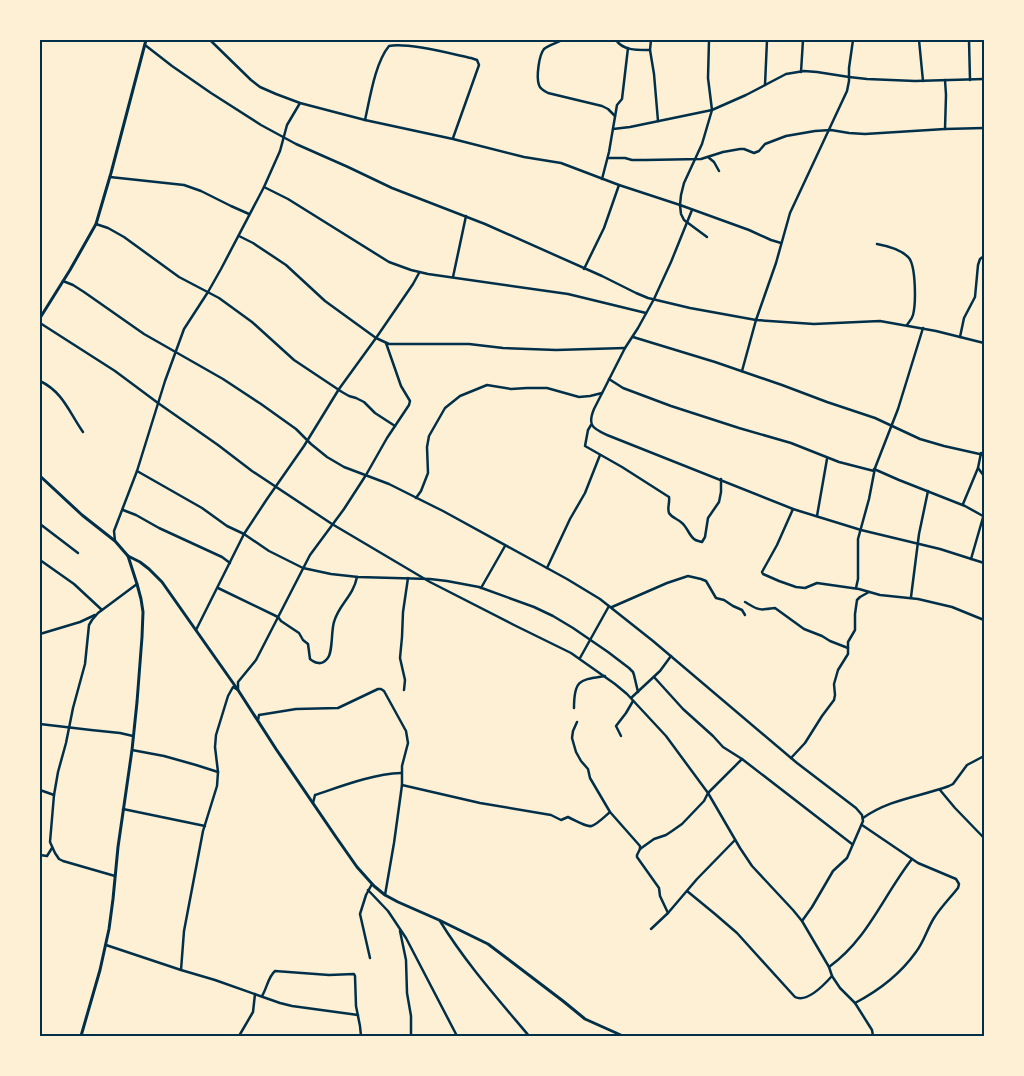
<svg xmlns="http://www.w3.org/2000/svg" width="1024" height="1076" viewBox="0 0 1024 1076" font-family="Rubik,sans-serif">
	<rect width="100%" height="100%" fill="#fdf0d5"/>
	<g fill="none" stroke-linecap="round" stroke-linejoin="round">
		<g stroke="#003049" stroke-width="2.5">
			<path d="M210,40l41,40 9,7 16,7 24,9 65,17 88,19 71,18 37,6 58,22 61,20 69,25 22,10 10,3"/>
			<path d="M562,40c-5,3 -13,5 -18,9 -5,6 -8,28 -5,36 1,4 5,6 9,8l54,13 6,3 7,7"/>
			<path d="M616,40c7,11 23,10 34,10"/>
			<path d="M651,40l-1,10 4,24 4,47"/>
			<path d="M919,40l4,41"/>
			<path d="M969,40l1,40"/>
			<path d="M145,45l27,21 39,27 50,32 35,19 52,23 44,21 93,36 117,52 34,17 12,5 42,10 66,12 58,4 66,-3 56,10 48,12"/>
			<path d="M801,72l2,-32"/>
			<path d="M765,85l2,-45"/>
			<path d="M365,120c5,-22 10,-57 24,-74 17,-4 63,8 82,12l6,2 2,5 -26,73"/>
			<path d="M613,129l17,-2 82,-17 34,-15 40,-21 18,-3 13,1 32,5 18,2 48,2 69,-2"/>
			<path d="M945,129l1,-34 -1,-15"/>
			<path d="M708,157l6,5 5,9"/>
			<path d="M608,158h17l7,2h13l56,-1 22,-7 17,-3h4l10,4 5,-2 6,-7 21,-8 29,-5 16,-1 18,3 16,1 80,-5 39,-1"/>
			<path d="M110,177l74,8 17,6 30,15 18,8"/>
			<path d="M602,179l7,-27 8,-47 5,-6 6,-51"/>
			<path d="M264,187l24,12 101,63 22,8 17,4 140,20 78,19"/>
			<path d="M692,210l-21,52 -17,37 -16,29 -13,20 -31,61c-7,17 -1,19 13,26l186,74 68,21 79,19 44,14"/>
			<path d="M96,224l12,4 16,9 55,40 40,21 33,24 42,38 48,32 7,4 7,2 8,4 11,11 20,13"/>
			<path d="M239,236l14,7 33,22 39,36 51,37 13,6h80l34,4 53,2 69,-2"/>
			<path d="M707,237l-23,-17 -3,-6 -1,-9 1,-10 3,-12 18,-39 10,-34 -4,-32 1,-38"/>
			<path d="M877,244c11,2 24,5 32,14 7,9 7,46 4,57 -1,4 -4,7 -6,10"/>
			<path d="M584,269l20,-41 15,-43"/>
			<path d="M453,277l13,-61"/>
			<path d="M63,281l10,4 11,7 60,42 79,45 38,25 35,25 15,15 16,13 17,10 45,17 54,27 124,68 33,20 53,42 144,122 59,45 6,7 1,6 -16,37 -14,13 -21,36 -10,14"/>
			<path d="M40,323l75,48 43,32 60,42 34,26 80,53 98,58 84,43 57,28 44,31 12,10 39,42 42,57 32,55 12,18 41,44 9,11 27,46 3,9 8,12 15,15 17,27 1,6"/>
			<path d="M633,337l82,25 67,23 45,17 48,16 45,21 24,7 40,9"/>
			<path d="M960,337l4,-19 11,-21 3,-32 2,-6 4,-3"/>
			<path d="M742,371l14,-51 20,-57 14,-50 57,-122 2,-10v-13l4,-28"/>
			<path d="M609,379l14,9 48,18 68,22 52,15 48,19 35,9"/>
			<path d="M40,381c23,11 29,31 43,51"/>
			<path d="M591,425l-3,5 -3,16 37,21 47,30c1,5 -2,11 0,16 3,5 9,6 13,10 5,4 7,12 12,16 2,2 5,2 8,3l3,-5 3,-19 11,-16 2,-10v-13"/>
			<path d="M978,468l6,8"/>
			<path d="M874,469l25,11 66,26 18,10"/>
			<path d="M137,471l65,37 25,18 17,8 25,17 34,17 28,6 27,3 72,2 17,2 32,6 55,20 19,9 20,12 35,24 21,16 4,4 1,3 4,17"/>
			<path d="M416,498l5,-7 7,-18 -1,-26 2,-11 16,-28 15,-12 27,-11 24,4 16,-1h20l32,9 11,-1 12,-3"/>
			<path d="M963,504l15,-36 3,-15"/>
			<path d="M793,509l-16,36 -15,27 1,2 16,7 17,6 9,1 12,-5 42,6 21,6 38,4 34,8 32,13"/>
			<path d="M123,510l13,5 23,13 63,29 8,6"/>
			<path d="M817,516l10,-57"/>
			<path d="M40,524l38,29"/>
			<path d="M115,541l-1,-10 23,-60 28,-90 19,-52 24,-37 13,-23 43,-82 16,-36 7,-26 13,-22"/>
			<path d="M971,559l13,-45"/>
			<path d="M40,560l34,24 28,26"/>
			<path d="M547,568l23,-49 15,-26 15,-38"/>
			<path d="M218,588l60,29 3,4 18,12 4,7 5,4 2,15c6,5 12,6 17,0 6,-5 4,-28 7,-37 5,-18 19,-25 23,-45"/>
			<path d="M481,588l24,-42"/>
			<path d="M856,588l2,-9v-40l11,-40 6,-31 23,-59 25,-81"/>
			<path d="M911,597l8,-63 9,-43"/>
			<path d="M745,602c7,4 13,9 21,7 3,0 6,-1 9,-1l29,21 18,7 8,5 18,7"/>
			<path d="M612,607l55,-24 21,-7 13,3 5,2 10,17 8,2 9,6 9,4 3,5"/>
			<path d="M196,630l48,-96 23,-35 37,-53 35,-57 37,-51 37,-54 6,-11"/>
			<path d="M40,634l40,-12 15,-7"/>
			<path d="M580,658l29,-52"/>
			<path d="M654,677l29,32 30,27 10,11 19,12 110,85"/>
			<path d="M404,690l1,-10 -5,-22 2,-21 1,-25 5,-34"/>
			<path d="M631,698l29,-27 11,-15"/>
			<path d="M574,708c0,-29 6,-28 31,-32"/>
			<path d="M258,720l1,-5 37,-6 42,-1 40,-19h3l3,2 22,40 2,12 -6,23v19l-8,58 -9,52"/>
			<path d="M577,722l-4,9 -1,7 4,14 5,9 7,8 2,9 20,34 30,34v3l-3,6v2l22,31 1,8 8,17"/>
			<path d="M40,724l51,6 29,3 13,3"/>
			<path d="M621,736l-5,-10 10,-13 7,-12"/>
			<path d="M132,750l32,6 32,9 22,7"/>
			<path d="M791,758l14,-15 17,-27 12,-16 1,-5 -1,-11 4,-14 10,-16v-12l7,-12v-16l2,-14 3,-3 9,-5"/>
			<path d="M402,785l78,18 71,12 10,5 7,-3c25,12 21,14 42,-5"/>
			<path d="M40,790l14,5"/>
			<path d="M940,790l15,18 29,30"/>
			<path d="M313,803l2,-8c27,-9 58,-21 86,-22"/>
			<path d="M123,809l82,17"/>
			<path d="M863,818c27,-19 56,-21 86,-32l4,-2 14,-19 17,-9"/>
			<path d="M640,849l14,-10 12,-4 6,-4 10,-7 22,-23 4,-8 34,-34"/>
			<path d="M40,855l7,1 5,-8"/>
			<path d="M115,876l-52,-15 -4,-2 -4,-6 -5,-11 4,-47 4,-23 8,-29 7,-35 12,-44 4,-39 3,-5 6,-7 39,-29"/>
			<path d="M368,890l20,21 18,27 51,98"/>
			<path d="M687,891l28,23 22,19 58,64c12,6 29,-12 37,-21"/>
			<path d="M440,921c25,41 58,78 89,115"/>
			<path d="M651,929l17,-16 29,-34 38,-39"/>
			<path d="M400,931l6,29 1,33 4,23v20"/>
			<path d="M106,945l75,25 34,10 65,23 12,3 66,9"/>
			<path d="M370,958l-10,-44 6,-19 6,-11"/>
			<path d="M829,967c39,-28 54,-71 83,-108"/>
			<path d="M181,970l3,-39 19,-100 14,-45 1,-14 -3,-25 1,-12 12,-39 5,-9 5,3v-8l18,-22 54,-105 34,-46 22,-34 21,-37 22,-33 1,-4 -9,-15 -15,-43"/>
			<path d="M262,996c5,-8 6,-19 13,-25l54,4 25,-1 1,2 1,30 4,20 1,10"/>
			<path d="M855,1003c23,-12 46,-30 61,-51 8,-10 11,-23 18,-34 7,-11 16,-20 24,-30l1,-4 -3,-5 -38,-16 -56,-38"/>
			<path d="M239,1036l14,-24 2,-18"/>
		</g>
		<g stroke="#003049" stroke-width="3">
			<path d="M40,318l30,-48 26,-46 15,-51 35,-133"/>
			<path d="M40,476l42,39 33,26 13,15 12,6 9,7 13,13 76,108 38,59 60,88 21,30 17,19 11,9 13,7 41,18 49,24 75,57 22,18 38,17"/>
			<path d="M81,1036l19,-66 9,-41 4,-30 5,-52 14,-97 5,-48 5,-65 1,-25 -2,-13 -4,-15 -9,-28"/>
		</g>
	</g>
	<rect width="1024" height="1076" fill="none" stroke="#fdf0d5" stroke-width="82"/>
	<rect x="41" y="41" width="942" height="994" fill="none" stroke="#003049" stroke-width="2"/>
</svg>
